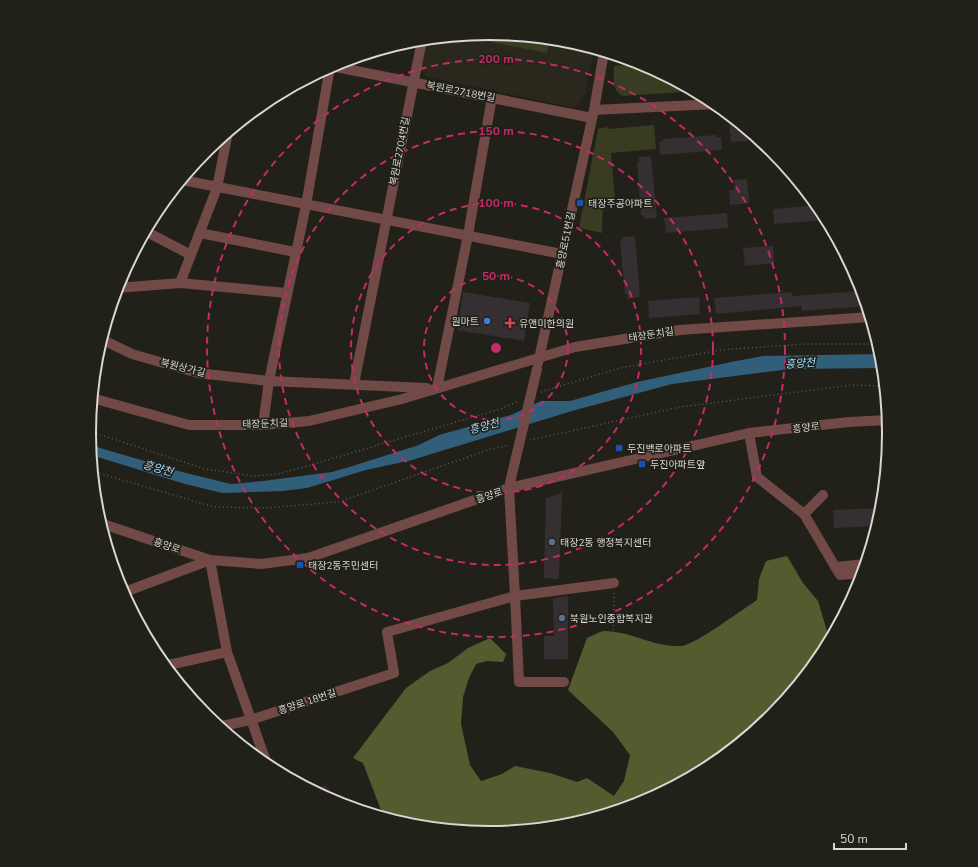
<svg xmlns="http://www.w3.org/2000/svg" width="978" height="867" viewBox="0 0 978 867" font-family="'Nunito Sans','Noto Sans KR',sans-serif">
	<rect width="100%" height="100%" fill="#212019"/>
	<path fill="#2a281c" d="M489,33l78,8 27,8 -9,46 -10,13 -150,-32 -5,-9 6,-28z"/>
	<g fill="#393c20">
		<path d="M489,33l61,6 -3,14 -87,-17z"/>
		<path d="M642,63l41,22v7l-60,4c-12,-5 -9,-19 -9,-30z"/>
		<path d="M654,125l2,24 -45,4 4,46 -12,1 -1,33 -23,-5 19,-99 10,-2 1,2z"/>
	</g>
	<path fill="#565b2f" d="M787,556l16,27 15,18 12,40 -8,15 -50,61 -61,50 -69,37 -75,22 -78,8 -78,-8 -27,-8 -21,-55 -10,-5 53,-70 24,-17 18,-8 20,-15 22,-10 16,16 -3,8 -16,-1 -11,3 -7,14 -6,19 -2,27 9,41 11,16 21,-7 13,-8 35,7 27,9 10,-4 27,18 10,-15 6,-26 -17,-23 -45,-42 19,-52c5,-2 11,-6 17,-7 27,0 51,17 78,15 14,-2 61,-37 75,-46l2,-21 7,-18z"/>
	<path fill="#315e78" d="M881,354l2,14 -93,1 -118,15 -100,27 -160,49 -46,10 -59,18 -24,3 -61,2 -37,-9 -94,-29 -1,-10 92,27 49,12 32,-3 69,-9 14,-4 73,-23 20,-10 72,-20 30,-14h29l67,-19 99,-21 27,-5z"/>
	<g fill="#362f32">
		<path d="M734,119l13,10 1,12 -17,1 -2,-22z"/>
		<path d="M716,135v2h5l1,13 -62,5 -1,-13 4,-1v-2z"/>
		<path d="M651,156l6,62 -13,1 -1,-4h-2l-4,-53h2l-1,-5z"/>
		<path d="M747,179l2,24 -19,2 -1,-15 6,-1 -1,-9z"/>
		<path d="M817,205l10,15 -53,4 -1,-15z"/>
		<path d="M727,213l1,15 -62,5 -2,-15z"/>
		<path d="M635,236l5,61 -13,2v-5h-2l-5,-52 2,-1v-4z"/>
		<path d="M773,246l1,17 -29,3 -2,-18z"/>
		<path d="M862,291l5,15 -65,5 -1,-5 -85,8 -2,-16 78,-6v4z"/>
		<path d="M463,292l67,11 -6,38 -67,-11z"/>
		<path d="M699,297l1,17 -51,4 -1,-17z"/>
		<path d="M562,492l-3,87 -15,-1 2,-79z"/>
		<path d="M882,508l-4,18 -44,2 -1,-18z"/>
		<path d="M568,596v63h-24v-23h10l-1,-38z"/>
		<path d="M326,785l1,3h2l4,14 -23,-12z"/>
	</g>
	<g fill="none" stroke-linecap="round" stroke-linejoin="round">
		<g stroke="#5c5b55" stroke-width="1.5" stroke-dasharray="1 3" stroke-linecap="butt">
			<path d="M541,392l79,-24 100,-18 84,-6h74"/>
			<path d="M89,429l4,-16 -2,-2"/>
			<path d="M89,431l116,38 49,7 24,-2 19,-5 203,-60 19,-8"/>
			<path d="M530,440l150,-33 173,-22 32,1"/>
			<path d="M92,471l122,36 52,1 72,-6 153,-53 18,-4"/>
			<path d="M614,593l-1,57c17,18 65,65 65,89 0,16 -19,38 -22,57"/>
		</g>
		<g stroke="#714946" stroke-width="10">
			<path d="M331,66l261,52"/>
			<path d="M594,110l122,-6"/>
			<path d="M182,180l380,74"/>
			<path d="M145,231l46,24"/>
			<path d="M200,233l95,19"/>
			<path d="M180,283l37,-95 11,-56"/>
			<path d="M117,288l63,-5 107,10"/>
			<path d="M101,339l31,15 66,19 71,8 158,7"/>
			<path d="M538,363l56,-253 10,-58"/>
			<path d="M354,384l68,-344"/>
			<path d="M437,388l31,-153 24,-138"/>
			<path d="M92,398l97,27h74l46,-4 93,-22 173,-52 105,-17 190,-13"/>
			<path d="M263,425l6,-44 37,-176 24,-138"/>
			<path d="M749,433l8,44 47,37 36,61 23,-2"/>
			<path d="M804,514l19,-19"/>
			<path d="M100,523l110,37 51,4 47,-6 201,-70 240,-55 100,-11 39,-2"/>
			<path d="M835,567l31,-3"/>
			<path d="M122,593l88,-33 17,92 41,115"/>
			<path d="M164,666l63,-14"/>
			<path d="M564,682h-45l-4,-86 99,-13"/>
			<path d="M218,727l32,-7 144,-47 -7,-41 128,-36 -6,-108 3,-14"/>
		</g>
		<path stroke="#714946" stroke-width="10" d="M512,474l25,-105"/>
	</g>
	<g fill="none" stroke="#c42b67" stroke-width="2" stroke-dasharray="7 5">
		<circle cx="496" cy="348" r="72"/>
		<circle cx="496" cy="348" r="145"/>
		<circle cx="496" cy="348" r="217"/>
		<circle cx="496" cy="348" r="289"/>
	</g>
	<g fill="#1a4fb4" stroke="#212019" stroke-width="1.5">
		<rect x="576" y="199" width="8" height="8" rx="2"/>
		<rect x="615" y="444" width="8" height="8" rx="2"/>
		<rect x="638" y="460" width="8" height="8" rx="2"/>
		<rect x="296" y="561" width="8" height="8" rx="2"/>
	</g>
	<circle fill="#3f7fe0" stroke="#212019" stroke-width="1.5" cx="487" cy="321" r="4"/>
	<path fill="#e0444e" stroke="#212019" stroke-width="1.5" d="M508 317h4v4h4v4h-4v4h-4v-4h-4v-4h4z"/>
	<g fill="#5c6f8a" stroke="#212019" stroke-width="1.5">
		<circle cx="552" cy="542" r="4"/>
		<circle cx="562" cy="618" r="4"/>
	</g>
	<g text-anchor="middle" stroke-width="3.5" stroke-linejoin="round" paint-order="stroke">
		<g font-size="10" fill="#d8d7d3" stroke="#212019">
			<text transform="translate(461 91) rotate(11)" y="4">북원로2718번길</text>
			<text transform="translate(399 151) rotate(-79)" y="4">북원로2704번길</text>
			<text transform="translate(565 240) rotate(-78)" y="4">흥양로51번길</text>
			<text transform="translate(651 334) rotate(-9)" y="4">태장둔치길</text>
			<text transform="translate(183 367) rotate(14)" y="4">북원상가길</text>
			<text transform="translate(265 423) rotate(-2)" y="4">태장둔치길</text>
			<text transform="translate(806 427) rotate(-7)" y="4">흥양로</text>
			<text transform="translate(489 495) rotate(-19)" y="4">흥양로</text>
			<text transform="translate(167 545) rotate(18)" y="4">흥양로</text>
			<text transform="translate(307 701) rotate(-18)" y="4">흥양로 18번길</text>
		</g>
		<g font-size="10" fill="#d8d7d3" stroke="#212019" text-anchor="start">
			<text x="588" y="207">태장주공아파트</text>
			<text x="479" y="325" text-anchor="end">원마트</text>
			<text x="519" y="327">유앤미한의원</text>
			<text x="627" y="452">두진백로아파트</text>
			<text x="650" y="468">두진아파트앞</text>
			<text x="560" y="546">태장2동 행정복지센터</text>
			<text x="308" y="569">태장2동주민센터</text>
			<text x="570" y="622">북원노인종합복지관</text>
		</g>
		<g font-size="11" font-style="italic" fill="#a2dbfe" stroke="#212019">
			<text transform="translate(800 363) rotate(-4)" y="4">흥양천</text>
			<text transform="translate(484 426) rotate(-15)" y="4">흥양천</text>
			<text transform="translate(158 468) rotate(16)" y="4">흥양천</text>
		</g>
	</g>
	<path d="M0 0H978V867H0ZM96 433a393 393 0 1 1 786 0a393 393 0 1 1-786 0Z" fill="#212019" fill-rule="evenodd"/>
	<path fill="none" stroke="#d8d7d3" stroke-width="2" d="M96 433a393 393 0 1 1 786 0a393 393 0 1 1-786 0Z"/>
	<circle cx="496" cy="348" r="6" fill="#c42b67" stroke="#212019" stroke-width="2"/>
	<g font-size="12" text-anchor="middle" font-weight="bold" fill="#c42b67" stroke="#212019" stroke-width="3.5" stroke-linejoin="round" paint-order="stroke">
		<text x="496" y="63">200 m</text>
		<text x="496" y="135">150 m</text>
		<text x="496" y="207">100 m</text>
		<text x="496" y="280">50 m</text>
	</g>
	<path d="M834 843v6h72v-6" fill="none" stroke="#d8d7d3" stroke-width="2"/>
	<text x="840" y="843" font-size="12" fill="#d8d7d3" stroke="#212019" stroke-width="3" paint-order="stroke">50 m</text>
</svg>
